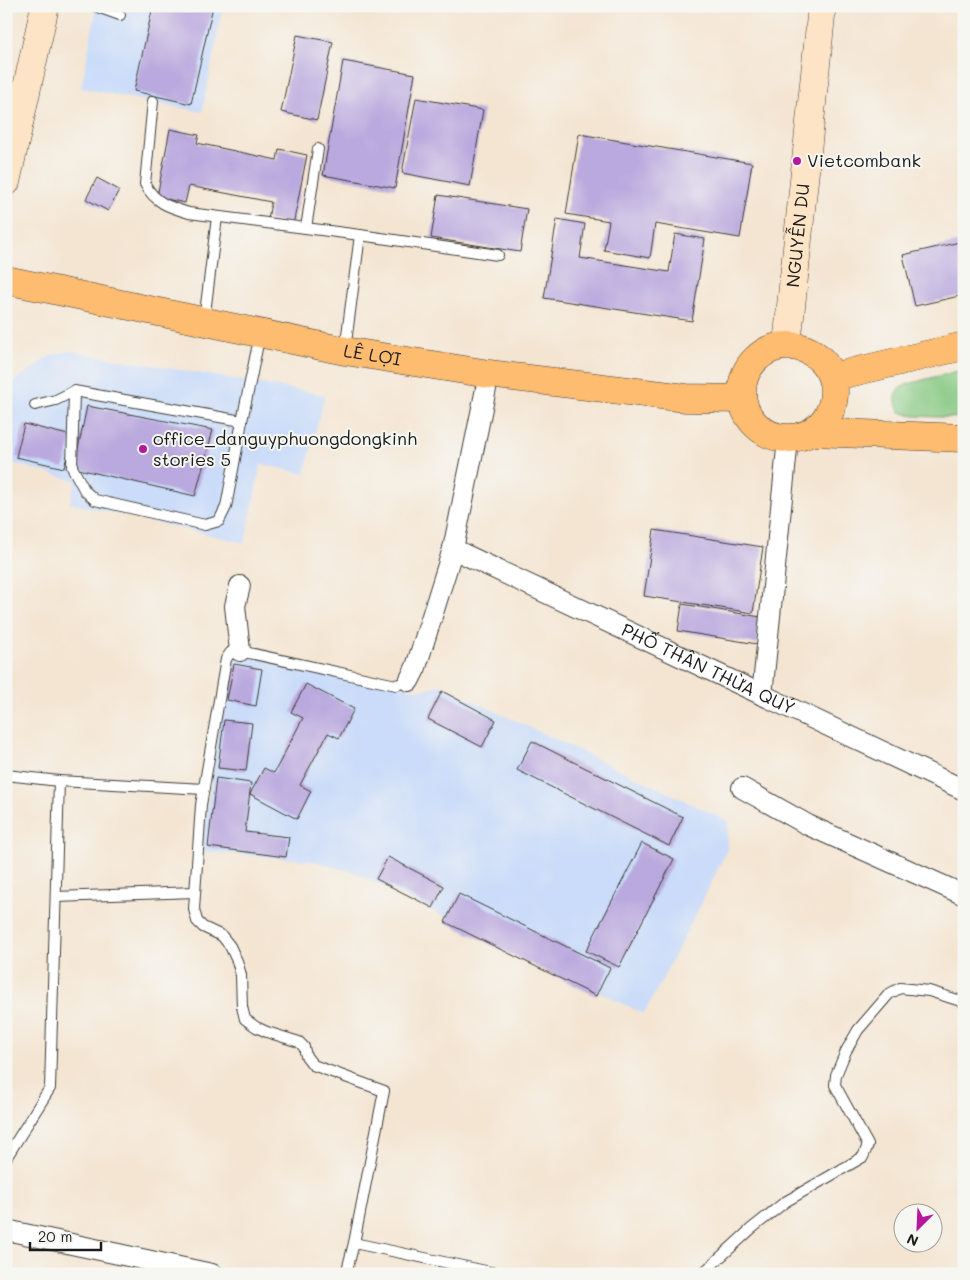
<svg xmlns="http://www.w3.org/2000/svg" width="970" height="1280" viewBox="0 0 970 1280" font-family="Mali,sans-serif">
	<rect width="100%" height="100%" fill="#f6f6f2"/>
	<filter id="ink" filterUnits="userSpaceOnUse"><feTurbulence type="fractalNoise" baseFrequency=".02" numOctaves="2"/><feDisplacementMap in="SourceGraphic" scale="10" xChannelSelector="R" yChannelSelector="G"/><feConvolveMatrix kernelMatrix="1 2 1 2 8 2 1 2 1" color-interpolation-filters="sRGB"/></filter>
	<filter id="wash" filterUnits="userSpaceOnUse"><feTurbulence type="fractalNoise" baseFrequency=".0096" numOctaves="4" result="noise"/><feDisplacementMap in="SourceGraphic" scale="20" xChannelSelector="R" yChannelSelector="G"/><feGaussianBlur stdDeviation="1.12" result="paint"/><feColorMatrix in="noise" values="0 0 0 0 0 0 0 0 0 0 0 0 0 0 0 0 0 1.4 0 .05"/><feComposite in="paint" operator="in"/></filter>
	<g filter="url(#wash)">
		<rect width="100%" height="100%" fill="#f4e5d2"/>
		<g fill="#cadcf9">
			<path d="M97,6h126l-21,106 -121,-24z"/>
			<path d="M70,351l255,44 -20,79 -44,-10 -16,79 -175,-40 6,-22 -70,-20v-72l12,-11 32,-22z"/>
			<path d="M228,651l193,39 19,-5 288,136 -1,29 -30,62 -53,102 -288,-141 -44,-12 -110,-10z"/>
		</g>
		<path fill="#86c881" stroke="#51724e" d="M964,369v49l-50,-2 -14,-4 -3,-5 -2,-12 3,-6 10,-5z"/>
		<g id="blocks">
			<g fill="#baa9de">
				<path d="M153,6h60l-22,98 -57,-13z"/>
				<path d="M297,35l36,7 -16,78 -36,-8z"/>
				<path d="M343,61l72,13 -20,114 -72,-13z"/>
				<path d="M416,98l67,12 -13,76 -68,-13z"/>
				<path d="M170,129l29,6 -2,8 80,17 2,-11 28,6 -14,70 -25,-5 3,-18 -82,-16 -4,17 -28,-6z"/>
				<path d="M579,134l173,29 -12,75 -85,-14 -5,34 -46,-8 5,-29 -43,-7z"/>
				<path d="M97,178l22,12 -11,21 -22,-12z"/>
				<path d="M438,195l89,14 -7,43 -89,-14z"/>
				<path d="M557,219l28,5 -5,34 89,14 6,-38 30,5 -13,82 -148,-23z"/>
				<path d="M964,241v54l-49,11 -12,-51z"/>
				<path d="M87,406l126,24 -18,66 -121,-28z"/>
				<path d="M24,424l48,12 -8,32 -48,-11z"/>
				<path d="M654,530l109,17 -10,66 -109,-17z"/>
				<path d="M682,604l79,13 -4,27 -79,-13z"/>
				<path d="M234,664l28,5 -6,37 -29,-6z"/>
				<path d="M306,684l48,25 -15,29 -11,-5 -28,52 11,6 -14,28 -47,-25 14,-26 10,5 29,-55 -12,-6z"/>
				<path d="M442,691l54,29 -14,27 -54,-28z"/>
				<path d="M224,720l28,3 -6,48 -28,-3z"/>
				<path d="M532,741l151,76 -14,29 -152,-76z"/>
				<path d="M216,778l35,5 -6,49 44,5 -3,20 -78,-10z"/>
				<path d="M642,843l32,16 -55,108 -33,-16z"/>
				<path d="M388,857l56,29 -11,22 -57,-29z"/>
				<path d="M459,894l151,74 -14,28 -151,-74z"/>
			</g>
		</g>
	</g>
	<g filter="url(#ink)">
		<use href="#blocks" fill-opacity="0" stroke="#3c3a37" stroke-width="1"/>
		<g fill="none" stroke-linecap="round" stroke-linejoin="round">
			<g stroke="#3c3a37" stroke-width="12">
				<g id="service">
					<path d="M95,6l25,9"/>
					<path d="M153,101l-8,83c10,19 24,23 44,29l171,22 138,20"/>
					<path d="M306,228l12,-79"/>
					<path d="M204,321l13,-104"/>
					<path d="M345,350l15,-115"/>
					<path d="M74,391l-2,76 13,24 10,9 110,25 14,-4 7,-14 16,-86 18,-87"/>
					<path d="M35,405l21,-5 18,-9 168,30"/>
					<path d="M6,775l53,6 145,8"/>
					<path d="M56,897l139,-5"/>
					<path d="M6,1158l44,-70 9,-307"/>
					<path d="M354,1243l146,31"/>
					<path d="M346,1274l8,-31 30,-152 -71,-26 -7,-9 -2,-9 -5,-5 -32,-10 -11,-5 -11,-8 -3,-12 -1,-32 -4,-14 -7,-15 -8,-10 -19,-9 -6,-6 -3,-12 7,-104 25,-146 5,-7 9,-1 156,34 13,-4"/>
					<path d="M702,1274l49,-45 34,-27 78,-45 5,-12 -33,-60 1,-10 10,-24 12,-21 31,-36 11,-6 29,3 35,11"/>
				</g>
			</g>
			<g stroke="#3c3a37" stroke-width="22">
				<g id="minor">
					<path id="s1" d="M453,549l511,241"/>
					<path d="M240,651l-5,-45 5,-20"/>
					<path d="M409,681l7,-14 37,-118 36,-175"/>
					<path d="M762,695l26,-256"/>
					<path d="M742,788l66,37 156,70"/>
					<path d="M6,1230l206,44"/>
				</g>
			</g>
			<g stroke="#3c3a37" stroke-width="29">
				<g id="secondary">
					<path d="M6,182l39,-176"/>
					<path id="s2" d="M787,345l35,-339"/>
				</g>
			</g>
			<g stroke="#3c3a37" stroke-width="29">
				<g id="primary">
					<path id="s3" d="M6,280l339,71 144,23 197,24 56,1"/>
					<circle cx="788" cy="392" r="46"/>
					<path d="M832,377l132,-31"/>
					<path d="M813,432l151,6"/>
				</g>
			</g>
			<use href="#service" stroke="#fff" stroke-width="10"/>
			<use href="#minor" stroke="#fff" stroke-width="20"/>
			<use href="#secondary" stroke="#fee4c6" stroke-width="28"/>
			<use href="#primary" stroke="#fdbc70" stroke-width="28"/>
		</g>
	</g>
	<g fill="#b5179e" stroke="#f6f6f2" stroke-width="2">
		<circle cx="797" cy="161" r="5"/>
		<circle cx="143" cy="449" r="5"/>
	</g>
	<g text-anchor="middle" stroke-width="4" stroke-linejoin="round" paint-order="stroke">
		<g font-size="18" fill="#1c1c1c" stroke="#f6f6f2" text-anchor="start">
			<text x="807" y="167">Vietcombank</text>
			<text x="153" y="445">office_danguyphuongdongkinh<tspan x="153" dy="21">stories 5</tspan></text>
		</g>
		<g font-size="18" fill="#1c1c1c" stroke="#f6f6f2">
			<text dy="6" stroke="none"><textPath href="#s2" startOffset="110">NGUYỄN DU</textPath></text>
			<text dy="6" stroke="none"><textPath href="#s3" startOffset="374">LÊ LỢI</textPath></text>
			<text dy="6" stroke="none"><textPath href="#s1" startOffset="282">PHỐ THÂN THỪA QUÝ</textPath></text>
		</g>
	</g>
	<rect width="970" height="1280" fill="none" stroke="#f6f6f2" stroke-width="25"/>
	<g transform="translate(918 1228) rotate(204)"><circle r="24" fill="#f6f6f2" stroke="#9f9f9c"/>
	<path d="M0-4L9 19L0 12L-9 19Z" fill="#b5179e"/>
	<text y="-8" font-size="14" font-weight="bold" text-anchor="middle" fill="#1c1c1c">N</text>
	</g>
	<path d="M30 1242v8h71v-8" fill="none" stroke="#1c1c1c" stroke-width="2.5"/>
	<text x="38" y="1242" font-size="15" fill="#1c1c1c" stroke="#f6f6f2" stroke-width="4" paint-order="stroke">20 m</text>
</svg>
